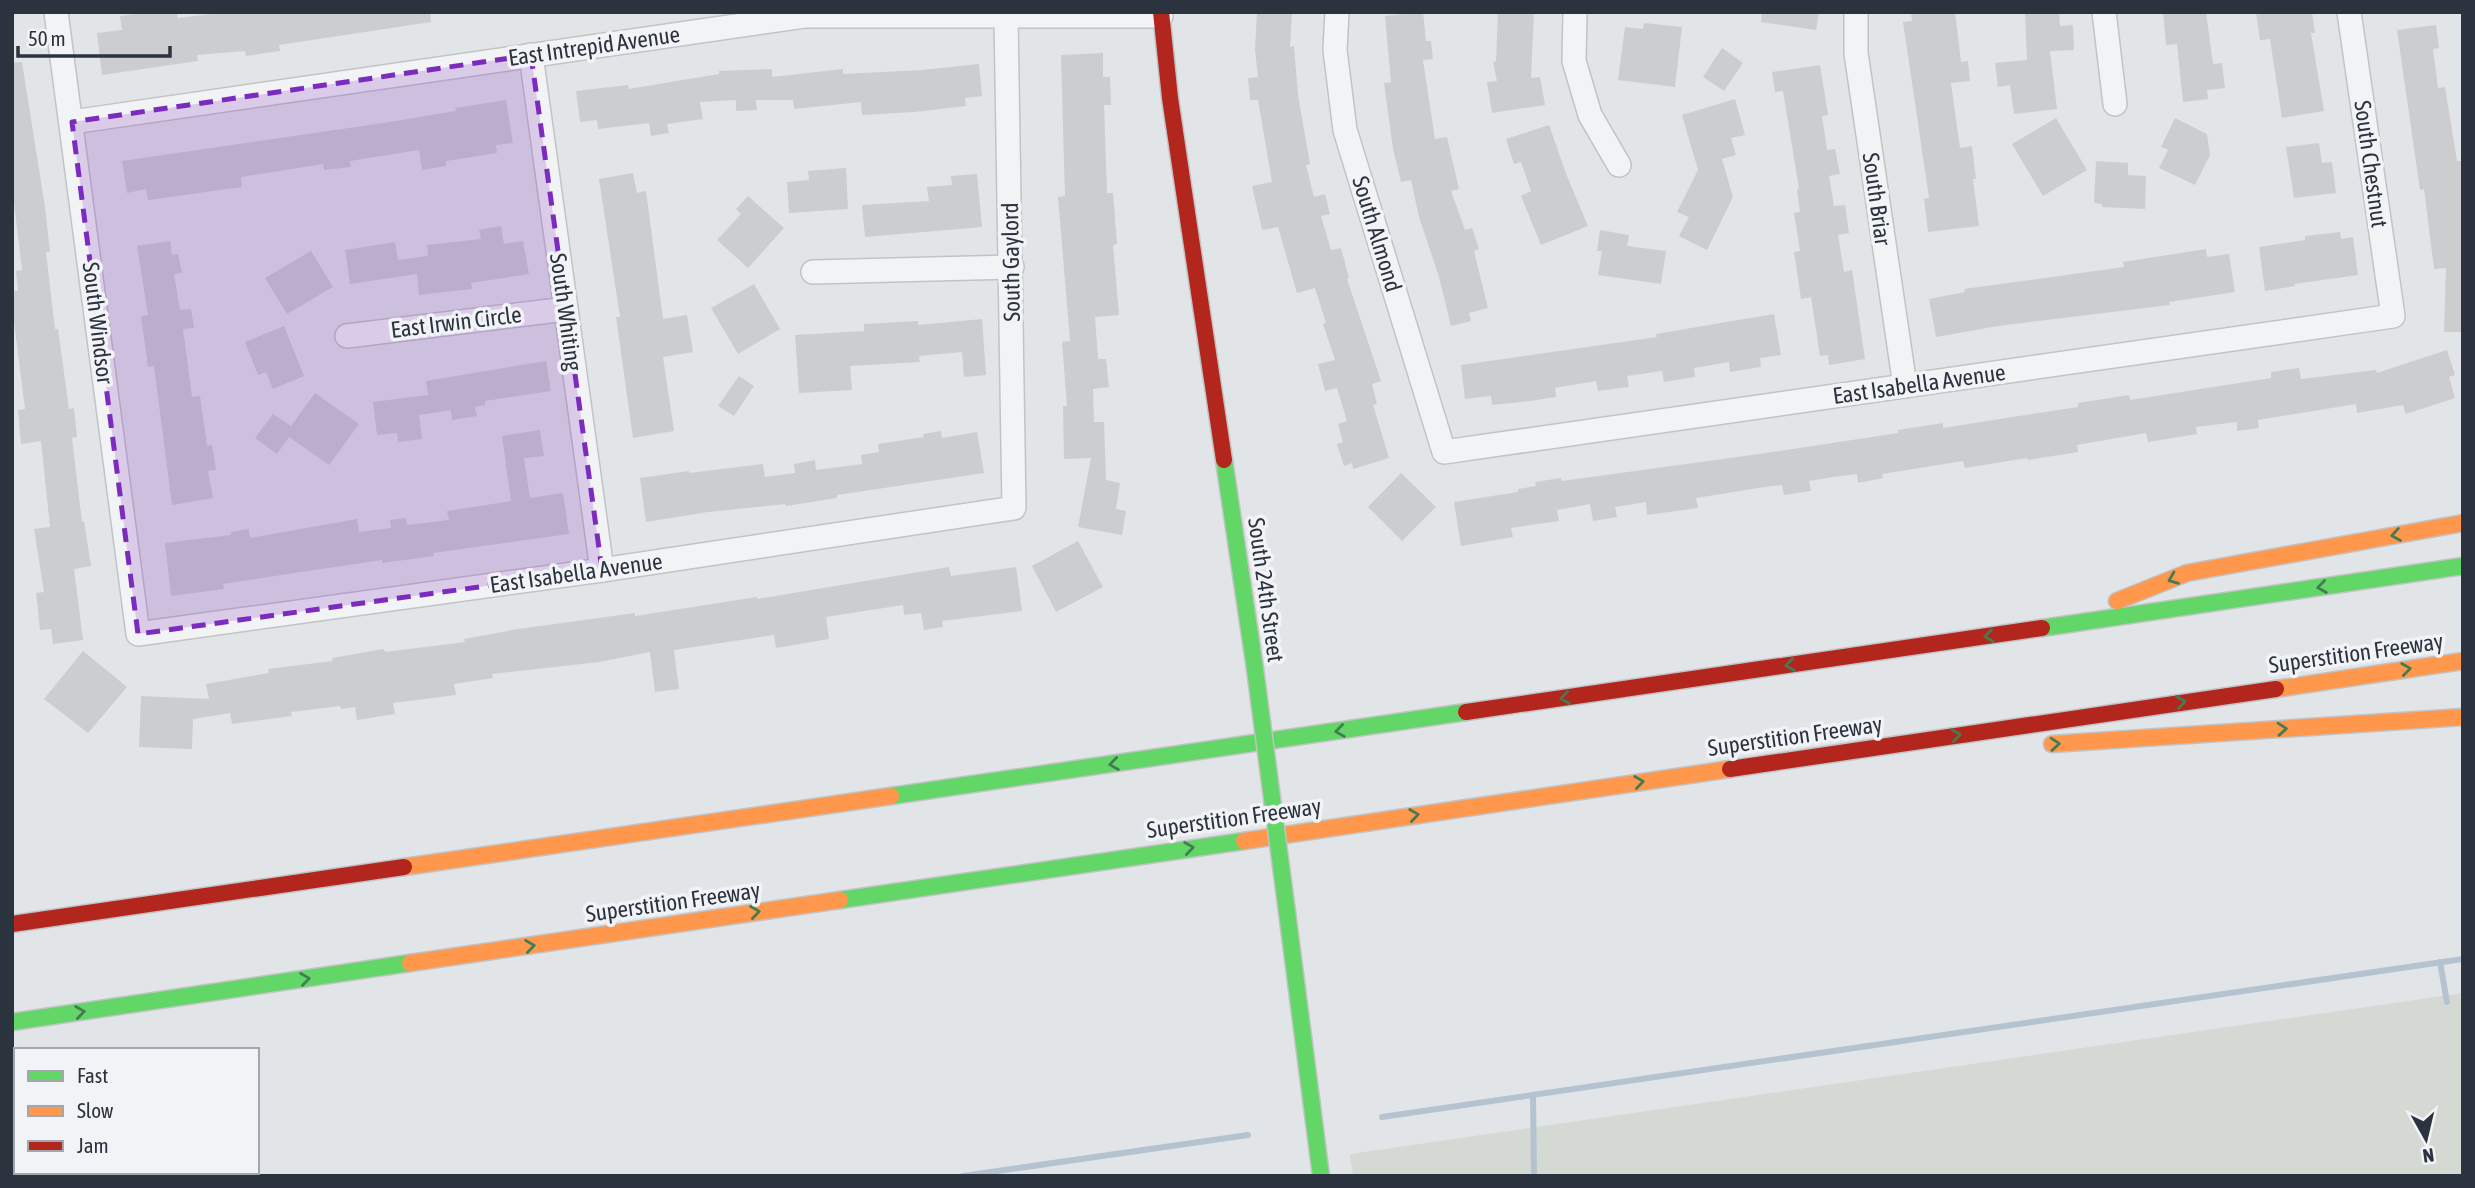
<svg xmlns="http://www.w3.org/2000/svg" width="2475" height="1188" viewBox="0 0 2475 1188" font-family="'Asap Condensed',sans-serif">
	<rect width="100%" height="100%" fill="#e2e5e7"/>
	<path fill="#d4dad3" d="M2463,993v183h-1110l-3,-22z"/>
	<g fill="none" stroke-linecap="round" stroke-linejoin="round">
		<g stroke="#b4c3cf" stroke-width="6">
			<path d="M2440,962l7,40"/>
			<path d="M1533,1095l1,81"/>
			<path d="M1382,1117l1081,-158"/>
			<path d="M963,1176l285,-41"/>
		</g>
	</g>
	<g fill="#cbcdcf">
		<path d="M149,12h28l1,6 50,-6h202l1,10 -152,23 1,6 -34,5 -1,-5 -48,4 1,6 -96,14 -5,-42 25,-3 -2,-14z"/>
		<path d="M1257,12h35l-2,35 4,-1 4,49 12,69 -4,1 8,32 11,-3 5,20 -9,2 10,34 10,-2 8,30 -2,1 34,102 -9,3 5,20 -4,1 16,53 -36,11 -1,-6 -8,3 -7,-22 6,-2 -5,-18 9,-3 -10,-33 -12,3 -7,-27 17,-4 -12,-36 3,-1 -11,-35 -18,5 -19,-66 -16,3 -10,-44 20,-4 -14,-82h-8l-2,-22 10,-1 -3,-27z"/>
		<path d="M1423,12l3,29h5l2,18 -10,1 12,79 12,-2 12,52 -8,2 14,39 7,-2 7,21 -5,2 14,57 -19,5 2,8 -20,5 -12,-49 -20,-60 -8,-37 -10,2 -8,-33 -9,-66 7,-1 -6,-66z"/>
		<path d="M1498,12h36l-3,66 9,-1 5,28 -53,8 -5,-31 10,-1 -4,-19 3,-1z"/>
		<path d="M1762,12h57l-3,18 -55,-8z"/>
		<path d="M1911,12h44l6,50 7,-1 2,20 -19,2 9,65 12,-2 4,33h-3l6,47 -51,6 -4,-33 5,-1 -26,-176 9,-1z"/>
		<path d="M2025,12h34l1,14 13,-1 1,25 -24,1 7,58 -43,5 -4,-29 -12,2 -3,-24 32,-3z"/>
		<path d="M2163,12h43l7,52 9,-1 3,25 -18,2 1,9 -25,3 -6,-58 -11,1z"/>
		<path d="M2256,12h56l3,21h-4l13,78 -42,7 -12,-79 -10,1z"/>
		<path d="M1644,23l38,4 -7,60 -57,-7 7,-53 18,2z"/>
		<path d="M2436,25l3,23 -6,1 5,39 7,-1 12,74h6v171h-19l2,-64 -12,1 -10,-80 -4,1 -23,-160z"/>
		<path d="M1722,48l21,15 -19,28 -21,-14z"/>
		<path d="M1103,53v24h7l1,28h-7l3,88h6l4,51 -4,1 6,70 -24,2 3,42h8l3,28 -16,2 1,33h10l2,58 14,3 -4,26 10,2 -4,24 -44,-8 13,-69 -27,1 -1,-53h4l-5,-64 8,-1 -12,-144 7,-1 -4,-141z"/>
		<path d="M22,62l23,145 5,45h-4l9,77h3l11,80 5,-1 3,29 -5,1 10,84 2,-1 7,45 -17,3 9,71 -30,4 -2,-15 -11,1 -4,-37 8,-1 -10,-63 16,-2 -9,-86 -20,3 -3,-34 7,-1 -13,-103v-15h6l-2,-20 6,-1 -10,-84v-123z"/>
		<path d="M979,64l3,32 -17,2 1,8 -52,6 -52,3 -1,-13 -67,7 -1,-9h-37l1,10 -21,1v-11l-36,2 3,17 -36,5 2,9 -18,3 -2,-13 -51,6 -1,-9 -17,2 -4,-31 52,-6 1,4 90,-15v-3l53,-2v8l71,-8v5l79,-4z"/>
		<path d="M1820,65l8,50 -6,1 5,34 8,-1 5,25 -11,2 5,30 11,-1 4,28 -11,2 6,37 8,-2 13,89 -36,6 -1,-10 -8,1 -9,-59 -10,2 -7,-47 6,-1 -6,-38 6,-1 -3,-22 2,-1 -16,-98 -8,1 -3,-20z"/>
		<path d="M1735,99l10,36 -14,3 5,17 -14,4 11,38 -26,53 -28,-14 10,-19 -12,-5 21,-42 -16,-55z"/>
		<path d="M506,100l7,43 -17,2 1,8 -51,8v5l-24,4 -3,-20 -69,11 1,6 -27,3 -1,-6 -82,13 1,10 -94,13 -2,-11 -19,4 -5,-32 261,-38 73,-12 -1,-3z"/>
		<path d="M2056,118l31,52 -44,26 -31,-52z"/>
		<path d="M2175,118l32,16 3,21 -15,30 -36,-17 9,-18 -7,-3z"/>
		<path d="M1549,125l18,51 21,50 -47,19 -20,-49 10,-5 -10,-29 -7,2 -8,-25z"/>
		<path d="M2319,143l3,20 10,-1 4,31 -42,5 -8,-51z"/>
		<path d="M2096,161l32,2v12l18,1 -1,33 -43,-2v-3l-8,-1z"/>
		<path d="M846,168l2,41 -59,4 -2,-31 22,-2 -1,-9z"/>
		<path d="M633,173l4,20 9,-2 17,128 24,-4 6,37 -30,5 11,74 -41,7 -17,-121h4l-21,-138z"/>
		<path d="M977,174l5,53 -117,10 -3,-32 67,-4 -2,-14 25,-2 -1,-9z"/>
		<path d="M748,196l36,32 -36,40 -31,-28 24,-26 -5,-5z"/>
		<path d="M501,226l3,18 19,-3 6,33 -58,9 1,6 -53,6 -2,-21 -67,10 -5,-34 50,-8 3,18 30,-4 -1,-11 54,-6 -2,-9z"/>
		<path d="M1600,230l29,5 -2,11 39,5 -5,33 -63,-9 4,-24h-5z"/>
		<path d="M2340,232l1,7 12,-2 5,38 -64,9 1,2 -30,5 -6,-44 46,-7v-4z"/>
		<path d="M170,241l2,14 6,-1 4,19 -8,1 6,36 11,-1 3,19 -11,1 9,68 8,-1 7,50 5,-1 4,25 -8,1 5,27 -41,7 -18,-139 -6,1 -7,-51 7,-1 -11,-69z"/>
		<path d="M2206,249l1,8 22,-3 6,38 -66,10 1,3 -172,21 -62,11 -7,-38 36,-7 -1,-3 160,-22 -1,-5z"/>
		<path d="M311,251l22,36 -46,27 -22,-36z"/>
		<path d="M754,284l26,45 -42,25 -27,-46z"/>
		<path d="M1774,314l7,41 -21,3 1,9 -31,5 -1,-10 -35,6 1,9 -31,5 -2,-11 -35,5 2,11 -31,4 -2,-10 -41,7 1,9 -26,4 -38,4 -1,-9 -26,3 -4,-34 196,-28 -1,-3z"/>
		<path d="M982,319l4,56 -22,2 -2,-25 -43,4 1,6 -70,4 2,24 -53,3 -4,-58 69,-4v-7l54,-3v4z"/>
		<path d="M284,326l20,50 -31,13 -7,-17 -8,3 -13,-33z"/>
		<path d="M2447,350l8,25 -6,2 6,21 -49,16 -3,-9 -46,8 -1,-9 -98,16 1,8 -22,3v-9l-41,5 1,7 -49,8 -2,-9 -69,12 1,7 -50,8 -1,-2 -62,10 -2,-7 -81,13 1,4 -25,5 -1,-9 -24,3 -24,4 2,10 -27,4 -2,-10 -11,1 -75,12 2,10 -51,7 -1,-13 -31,5 2,10 -24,4 -3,-17 -33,6 2,11 -48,7 2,9 -52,9 -7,-44 64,-10v-3l18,-3 -1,-4 26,-4 1,3 197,-27 139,-21v-3l45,-7v5l63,-10 72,-11v-4l51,-8 1,5 141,-22v-6l28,-4 2,11 75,-9 1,3z"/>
		<path d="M546,361l5,30 -66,10v4l-10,2 2,9 -25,4 -1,-10 -32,5 3,24 -24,3 -1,-9 -20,2 -4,-33 55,-7 -2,-14z"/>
		<path d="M739,376l15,10 -20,30 -16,-10z"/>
		<path d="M315,393l44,31 -30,41 -40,-28 -12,17 -22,-16 18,-24 18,12z"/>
		<path d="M540,430l4,26 -20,2 6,40 33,-5 6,41 -136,19 1,3 -52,7v-3l-68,10 -91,14 1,5 -53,7 -6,-53 66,-8v-3l18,-3 1,9 107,-19 2,13 32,-4 -1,-8 16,-2 1,7 42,-5 -2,-9 64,-10 -9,-65z"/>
		<path d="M941,431l1,7 35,-6 7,41 -147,22v3l-51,8 -1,-2 -77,8 -62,10 -6,-44 49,-7v2l74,-9 2,13 30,-4 -1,-9 21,-4 1,10 46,-6 -1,-9 18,-3 -1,-8 46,-7 -1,-3z"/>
		<path d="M1401,473l35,34 -34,34 -34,-34z"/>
		<path d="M1078,541l25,46 -47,25 -24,-46z"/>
		<path d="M949,567l2,9 65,-9 6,44 -80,10 1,6 -19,3 -3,-17 -17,2 -1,-10 -77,12 3,22 -53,9 -2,-13 -100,15 5,39 -24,3 -5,-40 -51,10 -107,12 1,4 -39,6 2,11 -63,8 2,11 -38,6 -2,-13 -14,2 -1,-3 -49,6 1,4 -60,8 -2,-11 -37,6 -1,30 -53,-2 2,-51 68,3 -3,-15 63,-11 -1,-4 65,-8 -1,-3 52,-9 1,3 80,-10 -1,-3 54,-10 117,-16v3l122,-19v2z"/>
		<path d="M83,651l44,36 -39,46 -44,-34z"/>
	</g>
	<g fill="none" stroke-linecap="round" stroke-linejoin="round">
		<g stroke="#c1c3c5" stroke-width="26">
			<g id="street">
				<path d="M56,12l82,622 464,-64 412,-62 -8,-492"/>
				<path d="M1337,12l-2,38 10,80 99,322 949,-136 -44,-304"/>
				<path d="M1575,12l-1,49 16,54 29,50"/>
				<path d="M1856,12v41l49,333"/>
				<path d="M2104,12l11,92"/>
				<path d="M531,55l71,515"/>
				<path d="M72,122l733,-106h356"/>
				<path d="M813,272l199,-5"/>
				<path d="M347,336l219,-27"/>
			</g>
		</g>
		<g stroke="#c1c3c5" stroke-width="19">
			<g id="fast">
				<path d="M1224,460l31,209"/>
				<path d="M2042,628l421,-62"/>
				<path d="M891,796l575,-84"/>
				<path d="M840,900l404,-59"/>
				<path d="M1287,912l34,264"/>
				<path d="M12,1022l398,-59"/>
			</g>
		</g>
		<g stroke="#c1c3c5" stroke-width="19">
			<g id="slow">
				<path d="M2117,601l70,-28 276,-50"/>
				<path d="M2276,689l187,-28"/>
				<path d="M2052,744l411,-27"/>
				<path d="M1244,841l486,-72"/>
				<path d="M404,867l487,-71"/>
				<path d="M410,963l430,-63"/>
			</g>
		</g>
		<g stroke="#c1c3c5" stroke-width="19">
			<g id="jam">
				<path d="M1161,12l9,86 54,362"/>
				<path d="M1466,712l576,-84"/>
				<path d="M1730,769l546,-80"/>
				<path d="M12,924l392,-57"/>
			</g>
		</g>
		<use href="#street" stroke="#f2f3f4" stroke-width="23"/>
		<use href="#fast" stroke="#63d668" stroke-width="16"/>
		<use href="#slow" stroke="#ff974d" stroke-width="16"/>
		<use href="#jam" stroke="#b3261e" stroke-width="16"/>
		<g stroke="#c1c3c5" stroke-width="19" stroke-linecap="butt">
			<path id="fast-bridge" d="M1255,669l32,243"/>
		</g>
		<use href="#fast-bridge" stroke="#63d668" stroke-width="16"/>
	</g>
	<defs><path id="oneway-chevron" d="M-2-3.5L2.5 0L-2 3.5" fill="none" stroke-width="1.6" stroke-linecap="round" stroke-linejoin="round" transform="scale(1.75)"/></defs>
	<g stroke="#447c51">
		<use href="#oneway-chevron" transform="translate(2396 535) rotate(170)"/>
		<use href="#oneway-chevron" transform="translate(2173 579) rotate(158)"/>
		<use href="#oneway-chevron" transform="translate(2322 587) rotate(172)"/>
		<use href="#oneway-chevron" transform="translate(1989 636) rotate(172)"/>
		<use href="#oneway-chevron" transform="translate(1790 665) rotate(172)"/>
		<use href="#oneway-chevron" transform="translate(2406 669) rotate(-8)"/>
		<use href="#oneway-chevron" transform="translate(1565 698) rotate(172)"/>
		<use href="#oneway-chevron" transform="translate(2181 702) rotate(-8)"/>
		<use href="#oneway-chevron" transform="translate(2282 729) rotate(-4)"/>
		<use href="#oneway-chevron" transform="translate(1340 731) rotate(172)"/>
		<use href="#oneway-chevron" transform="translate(1956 735) rotate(-8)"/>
		<use href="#oneway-chevron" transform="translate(2055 744) rotate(-4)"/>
		<use href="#oneway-chevron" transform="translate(1114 764) rotate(172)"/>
		<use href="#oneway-chevron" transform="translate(1639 782) rotate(-8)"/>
		<use href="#oneway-chevron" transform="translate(1414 815) rotate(-8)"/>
		<use href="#oneway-chevron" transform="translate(1189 848) rotate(-8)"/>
		<use href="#oneway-chevron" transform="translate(755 912) rotate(-8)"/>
		<use href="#oneway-chevron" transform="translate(530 946) rotate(-8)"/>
		<use href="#oneway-chevron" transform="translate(305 979) rotate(-8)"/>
		<use href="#oneway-chevron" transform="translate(80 1012) rotate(-8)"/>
	</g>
	<path fill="#7b2cbf" fill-opacity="0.2" stroke="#7b2cbf" stroke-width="5" stroke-dasharray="14 9" stroke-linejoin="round" d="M531,55l71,515 -464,64 -66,-512z"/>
	<g text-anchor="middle" stroke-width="7" stroke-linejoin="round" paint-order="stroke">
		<g font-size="23" fill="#2b333f" stroke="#f1f3f6">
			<text transform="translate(594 46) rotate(-8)" y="8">East Intrepid Avenue</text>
			<text transform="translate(2371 164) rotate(82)" y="8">South Chestnut</text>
			<text transform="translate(1877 199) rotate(82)" y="8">South Briar</text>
			<text transform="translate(1377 234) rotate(73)" y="8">South Almond</text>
			<text transform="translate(1011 262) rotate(-91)" y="8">South Gaylord</text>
			<text transform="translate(566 312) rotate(82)" y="8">South Whiting</text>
			<text transform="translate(456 322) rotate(-7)" y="8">East Irwin Circle</text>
			<text transform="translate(98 323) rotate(83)" y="8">South Windsor</text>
			<text transform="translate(1919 384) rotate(-8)" y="8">East Isabella Avenue</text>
			<text transform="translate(576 573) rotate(-8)" y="8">East Isabella Avenue</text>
			<text transform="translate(1266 590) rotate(82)" y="8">South 24th Street</text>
			<text transform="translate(2356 653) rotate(-8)" y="8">Superstition Freeway</text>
			<text transform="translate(1795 736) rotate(-8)" y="8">Superstition Freeway</text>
			<text transform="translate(1234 818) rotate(-8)" y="8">Superstition Freeway</text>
			<text transform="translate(673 902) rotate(-8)" y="8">Superstition Freeway</text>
		</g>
	</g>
	<rect width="2475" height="1188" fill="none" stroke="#2b333f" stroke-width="28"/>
	<rect x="14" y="1048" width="245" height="126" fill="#f1f3f6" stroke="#a2a6ad" stroke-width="2"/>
	<rect x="28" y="1071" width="35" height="10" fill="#63d668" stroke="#a2a6ad" stroke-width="2"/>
	<text x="77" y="1083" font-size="21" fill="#2b333f">Fast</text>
	<rect x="28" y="1106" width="35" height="10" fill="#ff974d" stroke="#a2a6ad" stroke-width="2"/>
	<text x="77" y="1118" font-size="21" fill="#2b333f">Slow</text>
	<rect x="28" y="1141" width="35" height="10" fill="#b3261e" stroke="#a2a6ad" stroke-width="2"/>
	<text x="77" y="1153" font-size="21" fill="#2b333f">Jam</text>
	<g transform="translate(2426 1139) rotate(172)" stroke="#f1f3f6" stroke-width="5" paint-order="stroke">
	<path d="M0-5L12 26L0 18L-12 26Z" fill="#2b333f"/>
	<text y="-10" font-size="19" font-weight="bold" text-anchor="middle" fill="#2b333f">N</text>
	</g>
	<path d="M18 46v10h152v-10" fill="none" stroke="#2b333f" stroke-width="3.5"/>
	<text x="28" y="46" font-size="21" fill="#2b333f" stroke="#f1f3f6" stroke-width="5" paint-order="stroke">50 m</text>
</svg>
